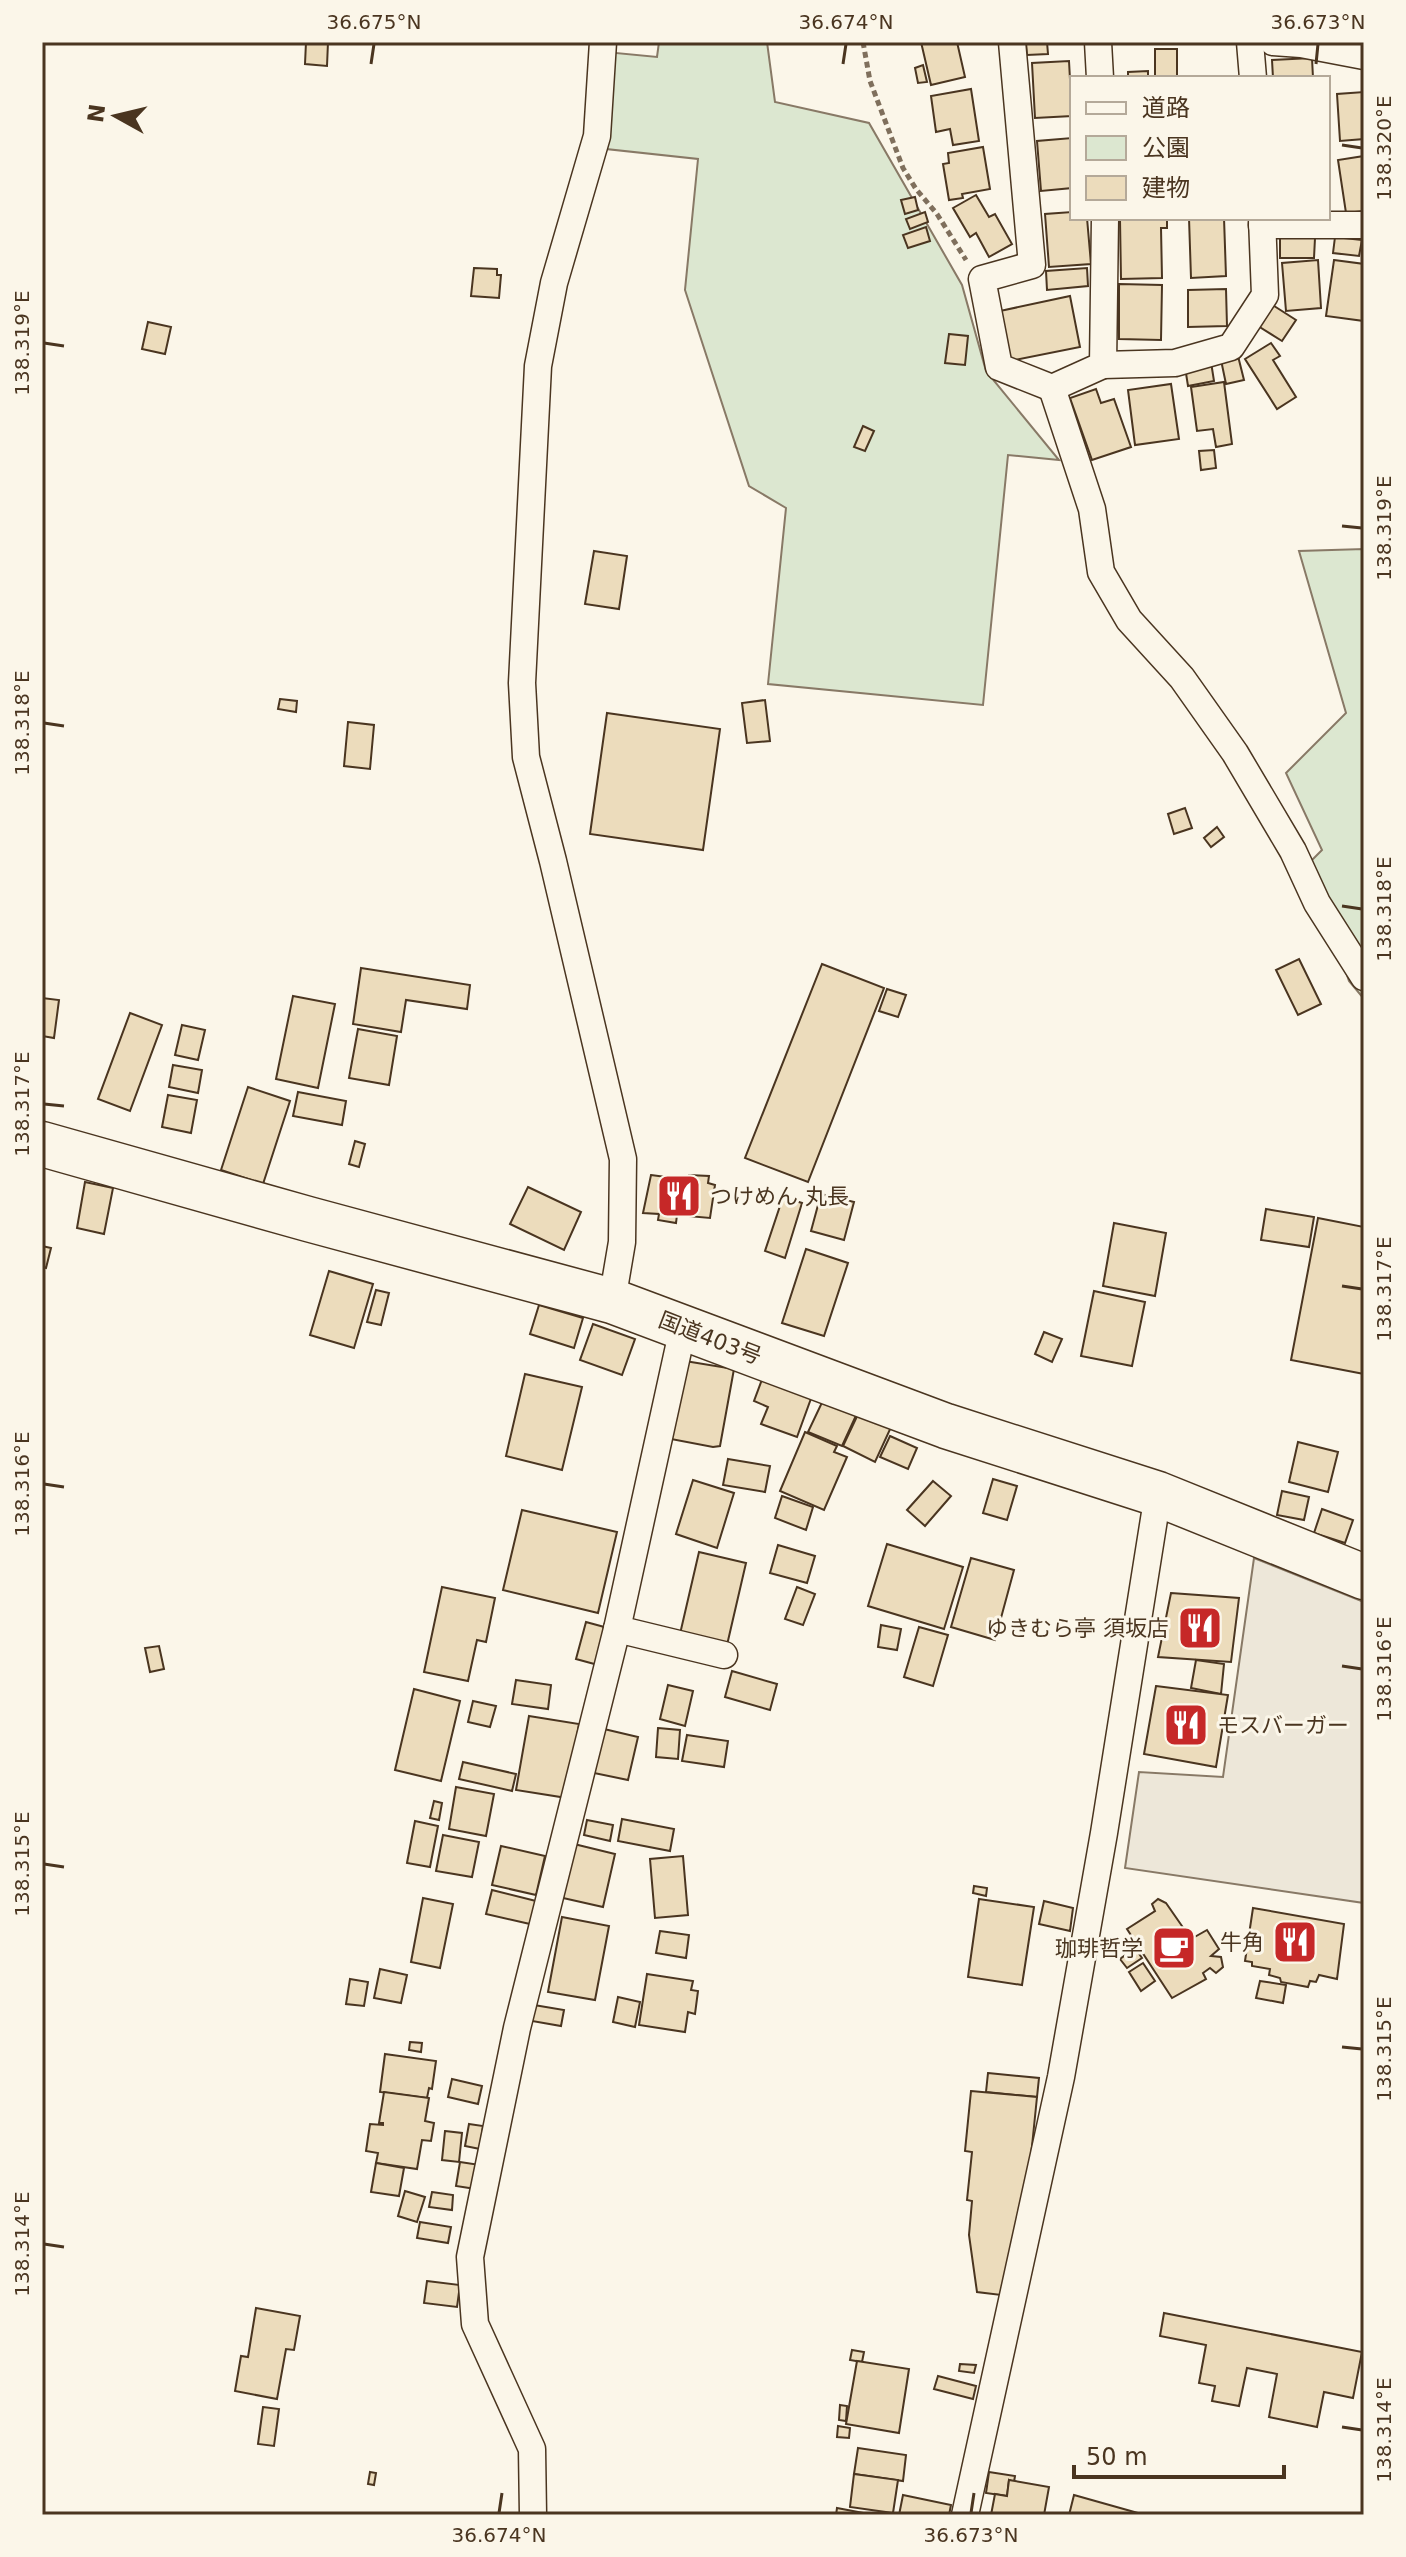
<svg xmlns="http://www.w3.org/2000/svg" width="1406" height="2557" font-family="'DejaVu Sans','Noto Sans JP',sans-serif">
	<rect width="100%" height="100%" fill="#fbf6e9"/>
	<!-- green -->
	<g fill="#dce7d0" stroke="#887966" stroke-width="2">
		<path d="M659 42H767L775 102 869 123 962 285 986 371 1059 460 1008 455 983 705 768 684 786 508 749 486 685 290 698 159 597 148 606 52 657 57Z"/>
		<path d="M1364 549V999L1349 981 1309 863 1322 850 1286 773 1346 713 1299 551Z"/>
	</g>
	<!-- parking -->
	<path fill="#ede7d9" stroke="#887966" stroke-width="2" d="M1254 1558 1364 1602V1903L1125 1868 1139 1772 1223 1777Z"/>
	<!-- building -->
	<g fill="#ecdcbc" stroke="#4a3520" stroke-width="2">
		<path d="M306 42H328L327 66 305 64Z"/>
		<path d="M921 42H957L965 77 931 85Z"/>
		<path d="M1026 42H1047L1048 54 1027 55Z"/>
		<rect x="1155" y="49" width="22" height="27"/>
		<path d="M1312 58 1313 78H1273L1272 60Z"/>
		<path d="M1069 61 1072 116 1035 118 1032 63Z"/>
		<path d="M923 65 927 82 918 83 915 68Z"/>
		<path d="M1148 71V78H1128V72Z"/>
		<path d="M971 89 979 141 953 145 950 129 936 132 931 96Z"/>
		<path d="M1364 92V139L1340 141 1337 94Z"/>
		<path d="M1072 138V188L1041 191 1037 141Z"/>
		<path d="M983 147 990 189 962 194 963 198 949 200 943 164 949 163 948 153Z"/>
		<path d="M1364 156V211L1346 213 1338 160Z"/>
		<path d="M976 195 989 217 995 214 1012 244 989 257 976 233 970 237 953 208Z"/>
		<path d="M915 197 918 210 905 214 901 200Z"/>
		<path d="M925 212 928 222 910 229 906 219Z"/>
		<path d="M1072 212V218H1087L1091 264 1049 267 1045 214Z"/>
		<path d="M1141 218H1167V228H1161L1162 278 1121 279 1120 220Z"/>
		<path d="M1189 218H1224L1226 276 1191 278Z"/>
		<path d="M926 227 930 241 908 248 903 235Z"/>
		<path d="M1335 237 1362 240 1359 256 1333 253Z"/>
		<path d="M1280 238H1315L1314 258H1280Z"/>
		<path d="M1318 260 1321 308 1286 311 1282 263Z"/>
		<path d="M1334 260 1364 264V321L1326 316Z"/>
		<path d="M474 268 497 269V275H501L499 298 471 296Z"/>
		<path d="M1087 268 1088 286 1047 290 1046 271Z"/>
		<path d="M1119 284 1162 285 1161 340 1119 339Z"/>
		<path d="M1226 289 1227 326 1188 327V290Z"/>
		<path d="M1070 296 1080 347 1010 361 1000 311Z"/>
		<path d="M1271 304 1296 320 1282 341 1258 326Z"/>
		<path d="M148 322 171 327 165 354 142 349Z"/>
		<path d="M949 334 968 336 965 365 945 363Z"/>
		<path d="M1271 343 1280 356 1273 360 1296 397 1277 409 1245 359Z"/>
		<path d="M1238 356 1244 380 1226 384 1221 360Z"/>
		<path d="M1211 362 1214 381 1188 386 1185 367Z"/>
		<path d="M1224 382 1232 444 1216 447 1213 429 1197 431 1191 387Z"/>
		<path d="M1171 384 1179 439 1135 445 1128 390Z"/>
		<path d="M1096 389 1101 403 1114 399 1131 447 1092 460 1070 398Z"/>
		<path d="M863 426 874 431 865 451 854 447Z"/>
		<path d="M1214 450 1216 468 1201 470 1199 451Z"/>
		<path d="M594 551 627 556 619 609 585 604Z"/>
		<path d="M280 699 297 701 296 712 278 709Z"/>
		<path d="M765 700 770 741 747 743 742 703Z"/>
		<path d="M607 713 720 729 703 850 590 834Z"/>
		<path d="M348 722 374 725 370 769 344 766Z"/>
		<path d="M1185 808 1192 828 1174 834 1168 814Z"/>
		<path d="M1217 827 1224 837 1211 847 1204 838Z"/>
		<path d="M1299 959 1321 1004 1298 1015 1276 970Z"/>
		<path d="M822 964 884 988 808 1182 745 1158Z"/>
		<path d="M361 968 470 985 467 1009 406 1000 401 1032 353 1024Z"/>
		<path d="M887 989 906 995 898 1017 879 1011Z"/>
		<path d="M293 996 335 1004 318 1088 276 1079Z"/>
		<path d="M42 998 59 1000 54 1038 42 1036Z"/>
		<path d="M130 1013 162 1025 130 1111 98 1099Z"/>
		<path d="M182 1025 205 1030 198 1060 175 1055Z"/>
		<path d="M358 1029 397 1036 389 1085 349 1078Z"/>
		<path d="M173 1065 202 1070 198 1093 169 1087Z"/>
		<path d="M248 1087 290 1101 263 1184 221 1170Z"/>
		<path d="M298 1092 346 1101 342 1125 293 1116Z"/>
		<path d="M168 1095 197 1100 191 1133 162 1127Z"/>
		<path d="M355 1141 365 1144 359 1167 349 1164Z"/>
		<path d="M651 1175 688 1180 689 1175 709 1176 708 1183 715 1185 710 1218 677 1215 676 1223 658 1220 659 1214 643 1213Z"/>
		<path d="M85 1182 113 1188 104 1234 77 1228Z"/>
		<path d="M528 1187 581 1212 564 1250 510 1224Z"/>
		<path d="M821 1194 854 1202 844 1240 811 1231Z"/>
		<path d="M783 1197 802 1203 785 1258 765 1251Z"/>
		<path d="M1266 1209 1314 1217 1309 1247 1261 1240Z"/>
		<path d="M1318 1218 1364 1227V1374L1291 1360Z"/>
		<path d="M1114 1223 1166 1233 1155 1296 1103 1286Z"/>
		<path d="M42 1246 51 1248 46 1268 42 1267Z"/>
		<path d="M806 1249 848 1263 824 1336 782 1323Z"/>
		<path d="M329 1271 373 1284 354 1348 310 1335Z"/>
		<path d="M376 1290 389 1293 381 1325 367 1322Z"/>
		<path d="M1094 1291 1145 1302 1132 1366 1081 1356Z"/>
		<path d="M539 1305 583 1318 574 1348 530 1334Z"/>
		<path d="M593 1324 635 1339 622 1375 580 1360Z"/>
		<path d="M1044 1332 1062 1339 1052 1362 1035 1354Z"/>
		<path d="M685 1361 734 1369 720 1446 713 1447 671 1439Z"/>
		<path d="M525 1374 582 1387 562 1470 506 1456Z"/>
		<path d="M764 1374 813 1393 797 1437 761 1424 768 1407 754 1401Z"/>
		<path d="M826 1394 859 1409 842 1446 808 1432Z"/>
		<path d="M860 1410 892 1425 875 1462 843 1446Z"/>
		<path d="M805 1432 837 1446 834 1452 847 1457 824 1510 780 1491Z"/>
		<path d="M890 1436 917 1448 908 1469 880 1457Z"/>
		<path d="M1298 1442 1338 1452 1328 1492 1289 1482Z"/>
		<path d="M728 1459 770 1466 765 1492 723 1485Z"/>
		<path d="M993 1479 1017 1486 1007 1520 983 1513Z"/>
		<path d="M693 1480 734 1493 717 1548 676 1534Z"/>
		<path d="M933 1481 951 1496 925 1526 907 1510Z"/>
		<path d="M1282 1491 1309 1497 1304 1520 1277 1515Z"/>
		<path d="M782 1496 813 1507 806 1530 775 1518Z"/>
		<path d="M1322 1509 1353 1520 1345 1543 1314 1533Z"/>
		<path d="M522 1510 617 1532 598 1613 503 1590Z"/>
		<path d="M887 1544 963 1567 944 1629 868 1606Z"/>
		<path d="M778 1545 815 1556 807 1583 770 1573Z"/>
		<path d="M699 1552 746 1563 727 1645 680 1634Z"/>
		<path d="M971 1558 1014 1570 995 1640 951 1627Z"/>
		<path d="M442 1587 495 1598 486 1642 477 1640 468 1681 424 1672Z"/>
		<path d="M797 1587 815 1594 803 1625 785 1619Z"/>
		<path d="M1171 1593 1239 1598 1231 1662 1158 1657Z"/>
		<path d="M586 1622 608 1628 598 1665 576 1659Z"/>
		<path d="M881 1625 901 1629 897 1650 878 1647Z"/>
		<path d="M919 1627 948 1635 933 1686 904 1677Z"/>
		<path d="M159 1646 164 1669 150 1672 145 1648Z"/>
		<path d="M1196 1660 1224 1664 1221 1694 1191 1688Z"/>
		<path d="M732 1671 777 1684 770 1710 725 1697Z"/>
		<path d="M516 1680 551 1685 548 1709 512 1704Z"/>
		<path d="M668 1685 693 1691 685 1726 660 1719Z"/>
		<path d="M1156 1686 1228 1695 1216 1767 1144 1754Z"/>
		<path d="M414 1689 460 1701 441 1781 395 1770Z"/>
		<path d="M473 1701 496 1706 490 1727 468 1722Z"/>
		<path d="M529 1716 579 1724 567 1798 516 1790Z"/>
		<path d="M658 1728 680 1730 678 1759 656 1757Z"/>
		<path d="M604 1729 638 1737 628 1780 594 1773Z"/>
		<path d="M687 1735 728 1741 724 1767 682 1761Z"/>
		<path d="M463 1762 516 1774 512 1791 459 1779Z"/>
		<path d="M456 1787 494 1794 486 1836 449 1829Z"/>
		<path d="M434 1801 442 1803 439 1820 430 1818Z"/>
		<path d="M622 1819 674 1829 670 1851 618 1841Z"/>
		<path d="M587 1820 613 1825 610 1841 584 1835Z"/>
		<path d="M415 1821 438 1826 430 1867 407 1863Z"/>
		<path d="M443 1835 479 1842 472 1877 436 1871Z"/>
		<path d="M574 1844 615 1854 603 1907 563 1898Z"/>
		<path d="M501 1846 545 1856 536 1895 492 1885Z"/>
		<path d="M683 1856 688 1915 655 1918 650 1859Z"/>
		<path d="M974 1886 987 1888 986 1896 973 1893Z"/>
		<path d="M492 1890 536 1901 530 1924 486 1914Z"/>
		<path d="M423 1898 453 1904 440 1968 411 1962Z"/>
		<path d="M979 1899 1034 1907 1022 1985 968 1977Z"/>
		<path d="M1158 1899 1166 1903 1191 1939 1207 1930 1219 1949 1211 1956 1221 1957 1223 1967 1216 1973 1210 1968 1203 1973 1206 1979 1172 1998 1127 1929 1155 1911 1152 1904Z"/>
		<path d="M1044 1901 1073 1908 1070 1931 1039 1924Z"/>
		<path d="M1253 1908 1344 1924 1337 1979 1319 1975 1316 1982 1310 1981 1308 1987 1281 1982 1280 1978 1269 1975 1270 1969 1252 1966V1962L1245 1961Z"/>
		<path d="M562 1917 609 1926 595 2000 548 1992Z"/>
		<path d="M660 1931 689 1935 686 1958 656 1953Z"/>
		<path d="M1135 1948 1142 1958 1127 1968 1120 1959Z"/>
		<path d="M1143 1963 1155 1981 1141 1991 1129 1972Z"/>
		<path d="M380 1969 407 1975 401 2003 374 1998Z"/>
		<path d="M647 1974 693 1981 691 1990 698 1991 695 2014 688 2012 685 2032 639 2025Z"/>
		<path d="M350 1979 368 1982 364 2006 346 2004Z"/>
		<path d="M1260 1981 1286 1985 1283 2003 1256 1998Z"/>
		<path d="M618 1997 640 2002 635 2027 613 2022Z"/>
		<path d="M534 2005 564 2010 561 2026 532 2021Z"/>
		<path d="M410 2042 422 2043 421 2052 409 2050Z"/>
		<path d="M385 2054 436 2061 432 2089 429 2088 427 2098 380 2092Z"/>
		<path d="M988 2073 1039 2078 1037 2097 986 2092Z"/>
		<path d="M452 2079 482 2086 478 2104 448 2097Z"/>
		<path d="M971 2091 1037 2097 1026 2205 1001 2295 977 2292 969 2235 972 2201 967 2200 972 2152 965 2151Z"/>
		<path d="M384 2092 429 2098 425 2121 434 2123 431 2141 422 2140 417 2169 376 2163 378 2153 366 2151 370 2124 383 2125V2123H379Z"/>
		<path d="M469 2124 483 2126 480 2149 465 2146Z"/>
		<path d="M445 2131 462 2133 459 2162 442 2160Z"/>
		<path d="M460 2162 480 2165 476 2189 456 2186Z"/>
		<path d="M376 2163 404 2168 399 2196 371 2192Z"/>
		<path d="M405 2191 425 2197 417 2222 398 2216Z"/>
		<path d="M432 2192 453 2195 452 2210 429 2207Z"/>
		<path d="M420 2222 451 2227 448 2243 417 2238Z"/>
		<path d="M427 2281 460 2285 457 2307 424 2303Z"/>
		<path d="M256 2308 300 2316 294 2350 286 2349 277 2399 235 2391 241 2356 248 2357Z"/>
		<path d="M1164 2313 1362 2352 1353 2398 1324 2392 1317 2427 1269 2417 1277 2374 1247 2368 1239 2406 1212 2401 1215 2386 1199 2383 1206 2345 1160 2336Z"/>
		<path d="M852 2350 864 2352 862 2362 850 2360Z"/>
		<path d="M857 2361 909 2369 899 2433 846 2424Z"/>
		<path d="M960 2364 976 2365 974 2373 959 2371Z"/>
		<path d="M938 2376 976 2386 973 2399 934 2389Z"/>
		<path d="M840 2405 847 2406 846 2421 839 2420Z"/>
		<path d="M263 2407 279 2409 274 2446 258 2444Z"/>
		<path d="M838 2426 850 2428 849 2438 837 2437Z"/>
		<path d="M858 2448 906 2455 903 2481 854 2474Z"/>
		<path d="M370 2472 376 2473 374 2485 368 2484Z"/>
		<path d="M989 2472 1015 2476 1014 2482 1009 2480 1007 2496 986 2493Z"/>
		<path d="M854 2474 898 2480 893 2513 850 2507Z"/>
		<path d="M1009 2480 1049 2487 1044 2515H991L995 2494 1007 2496Z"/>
		<path d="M903 2495 951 2505 949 2515H899Z"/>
		<path d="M1074 2495 1145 2515H1069Z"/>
		<path d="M837 2508 874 2515H836Z"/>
	</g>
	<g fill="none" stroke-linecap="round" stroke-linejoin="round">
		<!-- street casing -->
		<g stroke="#4a3520" stroke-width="29">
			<g id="street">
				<path d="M603 42 597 136 554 283 538 366 522 683 526 757 553 861 623 1159 622 1242 612 1301"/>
				<path d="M1012 42 1032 265 982 279 999 367 1052 388 1103 365 1105 218"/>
				<path d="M1098 42 1100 78"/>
				<path d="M1250 42 1253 78"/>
				<path d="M1273 42 1301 44 1364 56"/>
				<path d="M1262 225H1364"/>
				<path d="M1103 365 1175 363 1231 347 1265 295 1262 218"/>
				<path d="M1052 388 1092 509 1101 572 1129 620 1182 678 1235 753 1293 851 1317 903 1364 977"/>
				<path d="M617 1629 724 1655"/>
				<path d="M533 2515 532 2449 475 2324 470 2257 517 2028 617 1629 683 1328"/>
				<path d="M965 2515 1061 2077 1104 1833 1158 1494"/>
			</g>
		</g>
		<!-- highway casing -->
		<g stroke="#4a3520" stroke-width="47">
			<path id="highway" d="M42 1144 308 1219 612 1301 946 1426 1158 1494 1364 1577"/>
		</g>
		<!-- path -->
		<path stroke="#7f6f5c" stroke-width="5" stroke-dasharray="6 4" stroke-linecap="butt" d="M863 42 870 81 903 168 916 189 937 214 966 260"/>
		<!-- street -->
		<use href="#street" stroke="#fbf6e9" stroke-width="26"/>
		<!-- highway -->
		<use href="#highway" stroke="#fbf6e9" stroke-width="44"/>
	</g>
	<!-- ticks -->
	<path fill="none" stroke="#4a3520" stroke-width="3" d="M371 64 374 44M843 64 846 44M1316 64 1318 44M1342 145 1362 148M44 343 64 346M1342 526 1362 528M44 723 64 726M1342 906 1362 909M44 1104 64 1106M1342 1286 1362 1289M44 1484 64 1487M1342 1666 1362 1669M44 1864 64 1867M1342 2047 1362 2049M44 2244 64 2247M1342 2427 1362 2430M499 2513 502 2493M971 2513 974 2493"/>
	<!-- icons -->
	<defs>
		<g id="restaurant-square" transform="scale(2.3)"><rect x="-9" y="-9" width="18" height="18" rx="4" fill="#c62828" stroke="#fbf6e9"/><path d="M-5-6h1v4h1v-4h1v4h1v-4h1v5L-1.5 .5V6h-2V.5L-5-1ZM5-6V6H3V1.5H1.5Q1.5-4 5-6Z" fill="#fff"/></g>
		<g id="cafe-square" transform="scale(2.3)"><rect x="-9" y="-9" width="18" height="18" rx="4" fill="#c62828" stroke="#fbf6e9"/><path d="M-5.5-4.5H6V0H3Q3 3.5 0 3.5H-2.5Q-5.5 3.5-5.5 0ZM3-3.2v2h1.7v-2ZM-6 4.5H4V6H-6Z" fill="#fff"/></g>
	</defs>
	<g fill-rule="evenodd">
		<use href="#restaurant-square" x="679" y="1196"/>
		<use href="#restaurant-square" x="1200" y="1628"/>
		<use href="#restaurant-square" x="1186" y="1725"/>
		<use href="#restaurant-square" x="1295" y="1942"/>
		<use href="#cafe-square" x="1174" y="1948"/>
	</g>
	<g text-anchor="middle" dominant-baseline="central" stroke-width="6" stroke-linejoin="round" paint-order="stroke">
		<!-- poi labels -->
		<g font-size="22" fill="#4a3520" stroke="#fbf6e9" text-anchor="end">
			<text x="710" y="1196" text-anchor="start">つけめん 丸長</text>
			<text x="1169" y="1628">ゆきむら亭 須坂店</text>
			<text x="1217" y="1725" text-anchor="start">モスバーガー</text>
			<text x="1264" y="1942">牛角</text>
			<text x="1143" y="1948">珈琲哲学</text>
		</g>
		<!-- street labels -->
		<g font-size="22" fill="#4a3520" stroke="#fbf6e9">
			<text transform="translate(710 1338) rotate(21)">国道403号</text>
		</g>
	</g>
	<!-- border -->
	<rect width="1406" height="2557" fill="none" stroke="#fbf6e9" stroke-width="88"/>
	<!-- legend -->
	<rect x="1070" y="76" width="260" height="144" fill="#fbf6e9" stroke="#b4a999" stroke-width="2"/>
	<rect x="1086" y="102" width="40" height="12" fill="#fbf6e9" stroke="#b4a999" stroke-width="2"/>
	<text x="1142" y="116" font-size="24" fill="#4a3520">道路</text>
	<rect x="1086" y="136" width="40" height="24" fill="#dce7d0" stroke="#b4a999" stroke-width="2"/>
	<text x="1142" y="156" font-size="24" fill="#4a3520">公園</text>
	<rect x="1086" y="176" width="40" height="24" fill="#ecdcbc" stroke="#b4a999" stroke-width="2"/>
	<text x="1142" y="196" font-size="24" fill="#4a3520">建物</text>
	<!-- north arrow -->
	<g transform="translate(116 116) rotate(278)" stroke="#fbf6e9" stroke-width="6" paint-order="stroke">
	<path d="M0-6L14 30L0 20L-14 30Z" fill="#4a3520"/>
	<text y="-12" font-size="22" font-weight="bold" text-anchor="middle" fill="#4a3520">N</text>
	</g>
	<!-- scale -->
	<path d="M1074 2465v12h210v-12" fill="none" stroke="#4a3520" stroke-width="4"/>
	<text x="1086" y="2465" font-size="24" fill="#4a3520" stroke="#fbf6e9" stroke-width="6" paint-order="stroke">50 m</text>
	<rect x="44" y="44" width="1318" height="2469" fill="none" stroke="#4a3520" stroke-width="3"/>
	<g font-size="20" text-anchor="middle" fill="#4a3520">
		<text x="374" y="29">36.675°N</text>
		<text x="846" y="29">36.674°N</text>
		<text x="1318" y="29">36.673°N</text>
		<text transform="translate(1384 148) rotate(-90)" y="7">138.320°E</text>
		<text transform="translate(22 343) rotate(-90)" y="7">138.319°E</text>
		<text transform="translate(1384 528) rotate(-90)" y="7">138.319°E</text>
		<text transform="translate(22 723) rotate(-90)" y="7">138.318°E</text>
		<text transform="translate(1384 909) rotate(-90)" y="7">138.318°E</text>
		<text transform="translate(22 1104) rotate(-90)" y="7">138.317°E</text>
		<text transform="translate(1384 1289) rotate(-90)" y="7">138.317°E</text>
		<text transform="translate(22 1484) rotate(-90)" y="7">138.316°E</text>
		<text transform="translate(1384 1669) rotate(-90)" y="7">138.316°E</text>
		<text transform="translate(22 1864) rotate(-90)" y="7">138.315°E</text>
		<text transform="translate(1384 2049) rotate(-90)" y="7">138.315°E</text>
		<text transform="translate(22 2244) rotate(-90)" y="7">138.314°E</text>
		<text transform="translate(1384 2430) rotate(-90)" y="7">138.314°E</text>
		<text x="499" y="2542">36.674°N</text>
		<text x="971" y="2542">36.673°N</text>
	</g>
</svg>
